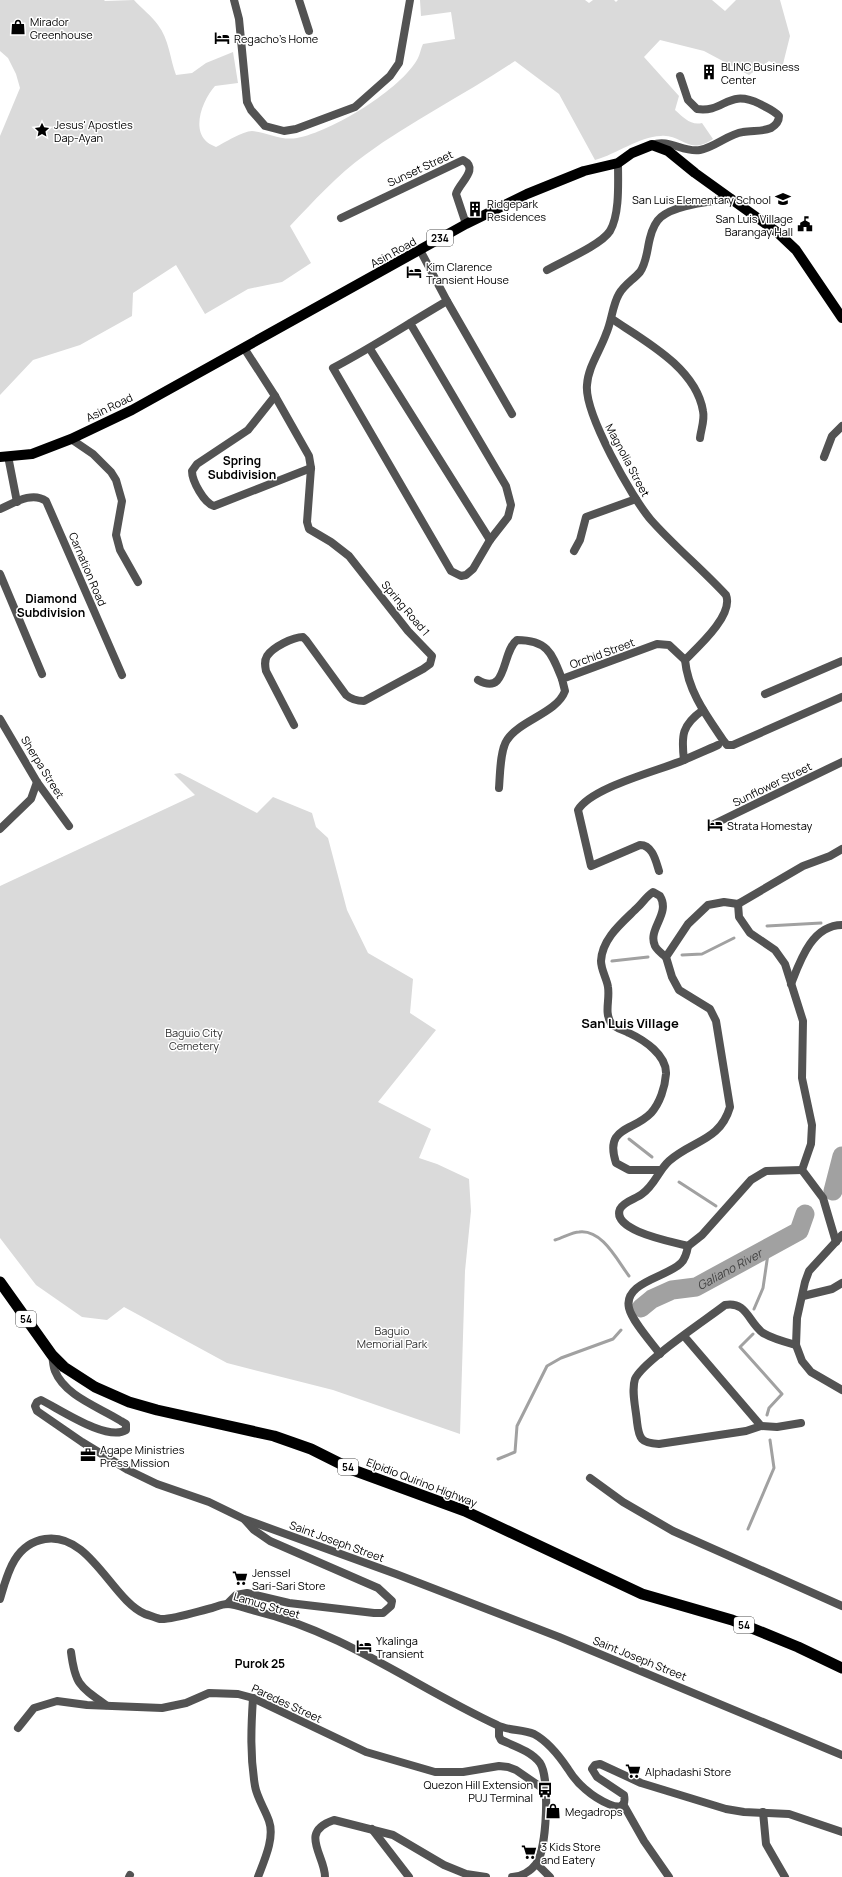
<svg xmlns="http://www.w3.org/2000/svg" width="842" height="1877" font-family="Manrope,sans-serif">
	<rect width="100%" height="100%" fill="#fff"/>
	<!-- green -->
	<g fill="#dadada">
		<path d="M0 0H104L105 1 134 0C141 8 152 16 158 25 169 39 170 59 176 75L192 73 206 63 233 52 238 83 215 86C204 98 192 126 205 140 207 143 212 145 216 147 224 143 243 131 252 131 267 132 281 141 297 138 331 132 402 89 418 58 420 54 421 48 423 44L455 39 451 12 421 16 420 0H585L589 3 593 0H614L616 2 618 0H712L725 11 736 0H780L790 36 782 68 769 61 749 75 704 51 660 40 644 57 679 96 675 110C683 117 691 126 702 123L713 139C688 156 682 134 661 136 638 137 617 154 595 160L559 94 515 61C466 94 413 120 365 155 337 175 314 201 290 226L311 263 282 282 248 289 205 314 176 265 133 293 132 316 80 345 33 360 0 395V136L20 88 16 74 8 58 0 51Z"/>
		<path d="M180 773 257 813 273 797 312 813 316 827 328 838 347 910 368 953 413 979 410 1013 436 1030 378 1102 431 1129 419 1158 437 1164 469 1179 471 1211 465 1271 460 1434 333 1390 227 1363 124 1307 107 1320 82 1317 36 1285 0 1238V886L195 795 174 774Z"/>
	</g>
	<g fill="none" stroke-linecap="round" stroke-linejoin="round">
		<!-- stream -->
		<g stroke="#a1a1a1" stroke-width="3">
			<path d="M767 926 821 923"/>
			<path d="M682 955 702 954 734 938"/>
			<path d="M612 961 648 957"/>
			<path d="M629 1139 652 1157"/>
			<path d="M841 1161 842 1162"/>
			<path d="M679 1182 716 1206"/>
			<path d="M555 1240C563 1238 572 1232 579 1232 602 1229 617 1260 629 1276"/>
			<path d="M754 1309 763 1288 769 1247"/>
			<path d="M753 1334 740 1347 782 1394 769 1408 767 1415"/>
			<path d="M498 1459 515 1452 517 1426 547 1366 561 1358 613 1339 621 1330"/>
			<path d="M748 1529 774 1468 770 1440"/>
		</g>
		<!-- river -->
		<g stroke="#a1a1a1" stroke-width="19">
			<path d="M833 1191 842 1156"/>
			<path id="s1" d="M641 1308 652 1299 672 1290 696 1287 799 1231 805 1214"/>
		</g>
		<!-- minor -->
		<g stroke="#535353" stroke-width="8">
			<path d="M234 0 239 19 247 102 251 110 265 126 284 131 296 129 355 107 390 76 399 63 410 0"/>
			<path d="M299 0 309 31"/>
			<path d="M652 145C669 138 683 153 700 150 716 147 728 134 743 132 752 130 762 132 771 128 776 125 779 122 779 116 773 110 767 108 760 104 727 88 725 113 697 109L688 100 680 76"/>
			<path d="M731 198C712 202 676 204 661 217 655 222 652 230 650 238 647 249 647 262 640 272 633 280 624 285 619 294 612 306 612 321 606 334 600 351 588 367 587 385 584 413 632 498 651 520 674 546 702 569 726 595 734 615 698 647 685 660 688 691 706 715 723 740L727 745H733L842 697"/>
			<path d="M341 218 463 160C480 169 459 183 456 194L466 224"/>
			<path d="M547 270C563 261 601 245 610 231 620 214 618 182 618 163"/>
			<path d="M447 301 512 414"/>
			<path d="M612 319C645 341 696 368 703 411 705 420 701 429 700 438"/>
			<path d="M410 323 506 486 511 505 508 517 490 540 473 569 466 575 461 576 451 571 333 368C373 347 409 323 447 301L420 250"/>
			<path d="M244 348 275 396 309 456 311 468 307 522 309 529 331 542 349 556 408 631 432 656 430 664 423 669 364 701C357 701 352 700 346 695L306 640 303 637C293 637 273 647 267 656 264 661 265 666 266 671L294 725"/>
			<path d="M370 349 490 540"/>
			<path d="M275 396 248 430 197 464 192 471C192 481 204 503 214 506L311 468"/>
			<path d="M71 439 93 454 111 472 116 480 122 501 116 535 120 550 138 582"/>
			<path d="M8 456 17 502"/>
			<path d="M824 457 832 436 842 426"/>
			<path d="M0 509C14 503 32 491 46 501L122 675"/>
			<path d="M574 551 580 540 586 517 636 499"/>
			<path d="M0 574 42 674"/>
			<path d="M478 680C508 697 501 652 517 640 548 640 552 654 562 679"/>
			<path d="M765 694 842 661"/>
			<path d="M0 719 37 782 69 826"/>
			<path d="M684 760C681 735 682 725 703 710"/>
			<path d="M499 788C500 776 500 750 507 740 520 720 557 713 565 691L562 679 657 644 669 645 685 660"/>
			<path d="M712 825 842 762"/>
			<path d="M0 829 31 799 37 782"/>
			<path d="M659 871C656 862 653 845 640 845L591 866 578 810C592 787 658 771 684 760 695 755 707 750 718 745"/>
			<path d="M738 904 739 917 750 933 775 950 785 964 803 1021 802 1078 812 1125 811 1144 802 1170 823 1198 836 1242"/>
			<path d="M791 984C800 961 812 925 842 925"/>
			<path d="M660 1170H629L616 1163C604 1126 633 1132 651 1113 660 1103 665 1087 666 1074 667 1055 644 1040 629 1033 624 1030 614 1028 611 1023 604 1012 610 1000 608 987 607 979 601 970 601 961 602 938 623 922 638 907 643 902 647 896 653 892L660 896C671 914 647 929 655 946 657 950 662 954 666 957"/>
			<path d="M802 1170 766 1171 751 1180 702 1235 688 1246C674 1242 611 1231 620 1209 624 1201 636 1199 642 1194 655 1185 658 1171 669 1161 693 1140 720 1141 730 1107L716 1021 710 1009 679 990 672 977 666 957 688 924 708 905 724 902 738 904 803 866 830 856 842 849"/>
			<path d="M842 1235 809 1271 805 1282 797 1318 796 1345 802 1361 811 1372 842 1390"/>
			<path d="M803 1296 832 1289 842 1283"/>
			<path d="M684 1336 761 1426 746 1431 659 1444C641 1443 639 1439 637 1422 636 1409 631 1391 635 1379 642 1362 707 1319 725 1305 747 1301 748 1322 763 1333 773 1339 785 1342 796 1345"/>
			<path d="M660 1354C651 1342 632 1321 629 1308 623 1282 668 1277 681 1263 685 1259 687 1252 688 1246"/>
			<path d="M52 1355C53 1360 53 1366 55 1371 65 1396 99 1407 121 1421L126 1424V1430C107 1442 58 1408 41 1400L37 1402 35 1406 37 1411 82 1442 128 1470 157 1484 209 1502 244 1519 396 1574 559 1637 842 1755"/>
			<path d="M761 1426 777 1427 801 1423"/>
			<path d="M590 1478 623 1502 673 1531 842 1606"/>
			<path d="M227 1604 236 1595 247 1593 289 1603 374 1613H383L391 1606 392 1601 378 1588 270 1541 254 1530 245 1520"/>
			<path d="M71 1652C75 1684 79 1686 106 1705"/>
			<path d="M253 1698C251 1728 250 1756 255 1786 257 1798 265 1809 269 1821 275 1838 264 1861 258 1877"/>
			<path d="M499 1727V1736L501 1740C514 1746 531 1751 540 1763 550 1778 547 1850 536 1864 531 1871 521 1877 512 1877"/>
			<path d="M18 1728 34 1708 57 1701 87 1705 162 1708 186 1703 209 1693 238 1694 253 1698 366 1752 435 1772H463L499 1766 508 1767 516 1770 545 1790"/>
			<path d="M623 1804 644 1841 669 1877"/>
			<path d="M763 1812 766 1844 785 1877"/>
			<path d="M372 1829 409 1877"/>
			<path d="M537 1864 550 1877"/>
			<path d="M129 1877 130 1875"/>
			<path d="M325 1877C325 1855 298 1832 334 1820L393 1835 444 1865 466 1874 486 1877"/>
		</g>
		<!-- tertiary -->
		<path stroke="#535353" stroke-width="8" d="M0 1599C7 1575 14 1544 45 1539 90 1532 112 1600 145 1614 149 1615 155 1618 160 1619 172 1620 199 1611 212 1608 216 1607 222 1604 227 1604 236 1604 247 1609 256 1611 343 1632 417 1688 497 1725 508 1731 522 1729 534 1734 547 1741 560 1757 568 1769 573 1777 579 1784 585 1789 593 1796 629 1821 624 1795L597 1777 592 1769 595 1765 600 1764 641 1783 726 1809 744 1812 789 1814 842 1832"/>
		<!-- primary -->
		<path stroke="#000" stroke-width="10" d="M0 457 32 454 71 439 132 410 466 224 527 194 584 171 618 163 632 153 652 145 668 151 695 173 777 232 796 250 842 318"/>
		<!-- trunk -->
		<path stroke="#000" stroke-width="11" d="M0 1282 52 1355 64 1367 95 1387 129 1402 157 1410 274 1436 311 1449 353 1470 465 1511 642 1594 732 1620 798 1647 842 1668"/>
	</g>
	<!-- icons -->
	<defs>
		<g id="shop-bare" transform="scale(1.2)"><path d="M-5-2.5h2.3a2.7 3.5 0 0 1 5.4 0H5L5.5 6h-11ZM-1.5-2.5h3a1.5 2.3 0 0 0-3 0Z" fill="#000" stroke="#fff" stroke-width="2.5" paint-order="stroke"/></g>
		<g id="hotel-bare" transform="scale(1.2)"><path d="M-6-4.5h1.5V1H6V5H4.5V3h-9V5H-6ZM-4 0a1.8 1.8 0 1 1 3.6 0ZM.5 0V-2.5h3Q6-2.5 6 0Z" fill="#000" stroke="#fff" stroke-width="2.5" paint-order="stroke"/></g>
		<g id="building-bare" transform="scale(1.2)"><path d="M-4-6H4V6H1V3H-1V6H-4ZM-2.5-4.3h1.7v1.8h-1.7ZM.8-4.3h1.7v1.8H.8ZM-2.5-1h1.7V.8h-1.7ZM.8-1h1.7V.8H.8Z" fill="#000" stroke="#fff" stroke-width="2.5" paint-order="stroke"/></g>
		<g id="sight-bare" transform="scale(1.2)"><path d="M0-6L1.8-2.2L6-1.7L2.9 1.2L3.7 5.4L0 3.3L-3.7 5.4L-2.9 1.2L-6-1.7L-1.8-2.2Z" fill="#000" stroke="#fff" stroke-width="2.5" paint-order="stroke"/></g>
		<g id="school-bare" transform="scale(1.2)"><path d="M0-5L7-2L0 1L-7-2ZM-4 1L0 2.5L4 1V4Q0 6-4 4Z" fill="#000" stroke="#fff" stroke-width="2.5" paint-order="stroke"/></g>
		<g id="civic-bare" transform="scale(1.2)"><path d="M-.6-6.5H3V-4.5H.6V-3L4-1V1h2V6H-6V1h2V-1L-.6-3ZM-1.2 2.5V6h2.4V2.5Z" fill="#000" stroke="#fff" stroke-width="2.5" paint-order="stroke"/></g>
		<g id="office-bare" transform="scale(1.2)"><path d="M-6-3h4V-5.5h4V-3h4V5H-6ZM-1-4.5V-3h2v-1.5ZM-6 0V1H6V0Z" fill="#000" stroke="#fff" stroke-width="2.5" paint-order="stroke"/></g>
		<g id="supermarket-bare" transform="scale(1.2)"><path d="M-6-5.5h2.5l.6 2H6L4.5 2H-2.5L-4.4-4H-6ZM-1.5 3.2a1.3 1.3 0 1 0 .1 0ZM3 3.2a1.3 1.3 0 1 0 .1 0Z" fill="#000" stroke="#fff" stroke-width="2.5" paint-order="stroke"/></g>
		<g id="bus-bare" transform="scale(1.2)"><path d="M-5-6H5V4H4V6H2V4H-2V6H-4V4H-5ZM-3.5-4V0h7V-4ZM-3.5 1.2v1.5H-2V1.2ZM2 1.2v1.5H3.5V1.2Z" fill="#000" stroke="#fff" stroke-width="2.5" paint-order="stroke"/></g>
	</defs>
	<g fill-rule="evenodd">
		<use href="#shop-bare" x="18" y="27"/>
		<use href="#hotel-bare" x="222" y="38"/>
		<use href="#building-bare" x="709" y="72"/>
		<use href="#sight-bare" x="42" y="130"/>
		<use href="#school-bare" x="783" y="199"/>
		<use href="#building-bare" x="475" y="209"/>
		<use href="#civic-bare" x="805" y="224"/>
		<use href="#hotel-bare" x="414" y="272"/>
		<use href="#hotel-bare" x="715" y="825"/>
		<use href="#office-bare" x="88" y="1455"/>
		<use href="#supermarket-bare" x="240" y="1578"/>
		<use href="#hotel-bare" x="364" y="1646"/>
		<use href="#supermarket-bare" x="633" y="1771"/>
		<use href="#bus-bare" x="545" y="1790"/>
		<use href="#shop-bare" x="553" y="1811"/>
		<use href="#supermarket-bare" x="529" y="1852"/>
	</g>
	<g text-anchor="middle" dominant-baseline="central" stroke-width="3" stroke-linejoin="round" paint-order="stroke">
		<!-- shield labels -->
		<g fill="#fff" stroke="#4c4c4c" stroke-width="1">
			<rect x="427" y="230" width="26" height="16" rx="3"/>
			<rect x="16" y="1311" width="20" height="16" rx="3"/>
			<rect x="338" y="1459" width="20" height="16" rx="3"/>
			<rect x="734" y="1617" width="20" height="16" rx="3"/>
		</g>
		<g font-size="10" font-weight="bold" fill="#000">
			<text x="440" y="238">234</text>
			<text x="26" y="1319">54</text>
			<text x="348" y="1467">54</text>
			<text x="744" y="1625">54</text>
		</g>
		<!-- poi labels -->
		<g font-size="11" fill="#000" stroke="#fff" text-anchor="start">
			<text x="30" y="21">Mirador<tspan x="30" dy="13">Greenhouse</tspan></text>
			<text x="234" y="38">Regacho’s Home</text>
			<text x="721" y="66">BLINC Business<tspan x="721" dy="13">Center</tspan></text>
			<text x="54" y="124">Jesus' Apostles<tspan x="54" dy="13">Dap-Ayan</tspan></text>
			<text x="771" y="199" text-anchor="end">San Luis Elementary School</text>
			<text x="487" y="203">Ridgepark<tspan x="487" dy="13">Residences</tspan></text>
			<text x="793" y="218" text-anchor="end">San Luis Village<tspan x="793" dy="13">Barangay Hall</tspan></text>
			<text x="426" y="266">Kim Clarence<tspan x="426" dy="13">Transient House</tspan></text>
			<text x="727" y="825">Strata Homestay</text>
			<text x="100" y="1449">Agape Ministries<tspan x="100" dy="13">Press Mission</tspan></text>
			<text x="252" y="1572">Jenssel<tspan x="252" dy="13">Sari-Sari Store</tspan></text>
			<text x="376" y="1640">Ykalinga<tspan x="376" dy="13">Transient</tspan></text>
			<text x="645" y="1771">Alphadashi Store</text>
			<text x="533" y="1784" text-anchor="end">Quezon Hill Extension<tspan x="533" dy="13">PUJ Terminal</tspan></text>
			<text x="565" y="1811">Megadrops</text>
			<text x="541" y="1846">3 Kids Store<tspan x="541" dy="13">and Eatery</tspan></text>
		</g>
		<!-- street labels -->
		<g font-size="11" fill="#000" stroke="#fff">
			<text transform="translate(420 168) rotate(-25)">Sunset Street</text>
			<text transform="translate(393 252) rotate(-29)">Asin Road</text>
			<text transform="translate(109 407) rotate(-26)">Asin Road</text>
			<text transform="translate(628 460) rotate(62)">Magnolia Street</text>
			<text transform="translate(88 569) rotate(67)">Carnation Road</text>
			<text transform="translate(406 608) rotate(50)">Spring Road 1</text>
			<text transform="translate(602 653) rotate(-20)">Orchid Street</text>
			<text transform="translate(43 767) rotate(58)">Sherpa Street</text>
			<text transform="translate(772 784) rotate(-26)">Sunflower Street</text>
			<text transform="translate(422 1482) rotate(21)">Elpidio Quirino Highway</text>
			<text transform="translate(337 1541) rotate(20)">Saint Joseph Street</text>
			<text transform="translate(267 1605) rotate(16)">Lamug Street</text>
			<text transform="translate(640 1658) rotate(22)">Saint Joseph Street</text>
			<text transform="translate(287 1703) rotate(25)">Paredes Street</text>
		</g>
		<!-- park labels -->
		<g font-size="11" fill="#313131" stroke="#fff">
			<text x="194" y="1032">Baguio City<tspan x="194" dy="13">Cemetery</tspan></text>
			<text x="392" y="1330">Baguio<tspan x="392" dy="13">Memorial Park</tspan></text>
		</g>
		<!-- neighbourhood labels -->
		<g font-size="12" font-weight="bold" fill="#000" stroke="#fff">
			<text x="242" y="460">Spring<tspan x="242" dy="14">Subdivision</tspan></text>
			<text x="51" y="598">Diamond<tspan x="51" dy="14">Subdivision</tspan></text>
			<text x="260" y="1663">Purok 25</text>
		</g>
		<!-- water labels -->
		<g font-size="12" font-style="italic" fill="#424242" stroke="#fff">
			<text stroke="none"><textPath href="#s1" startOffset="98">Galiano River</textPath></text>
		</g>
		<!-- quarter labels -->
		<g font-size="13" font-weight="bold" fill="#000" stroke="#fff">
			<text x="630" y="1023">San Luis Village</text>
		</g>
	</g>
</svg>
